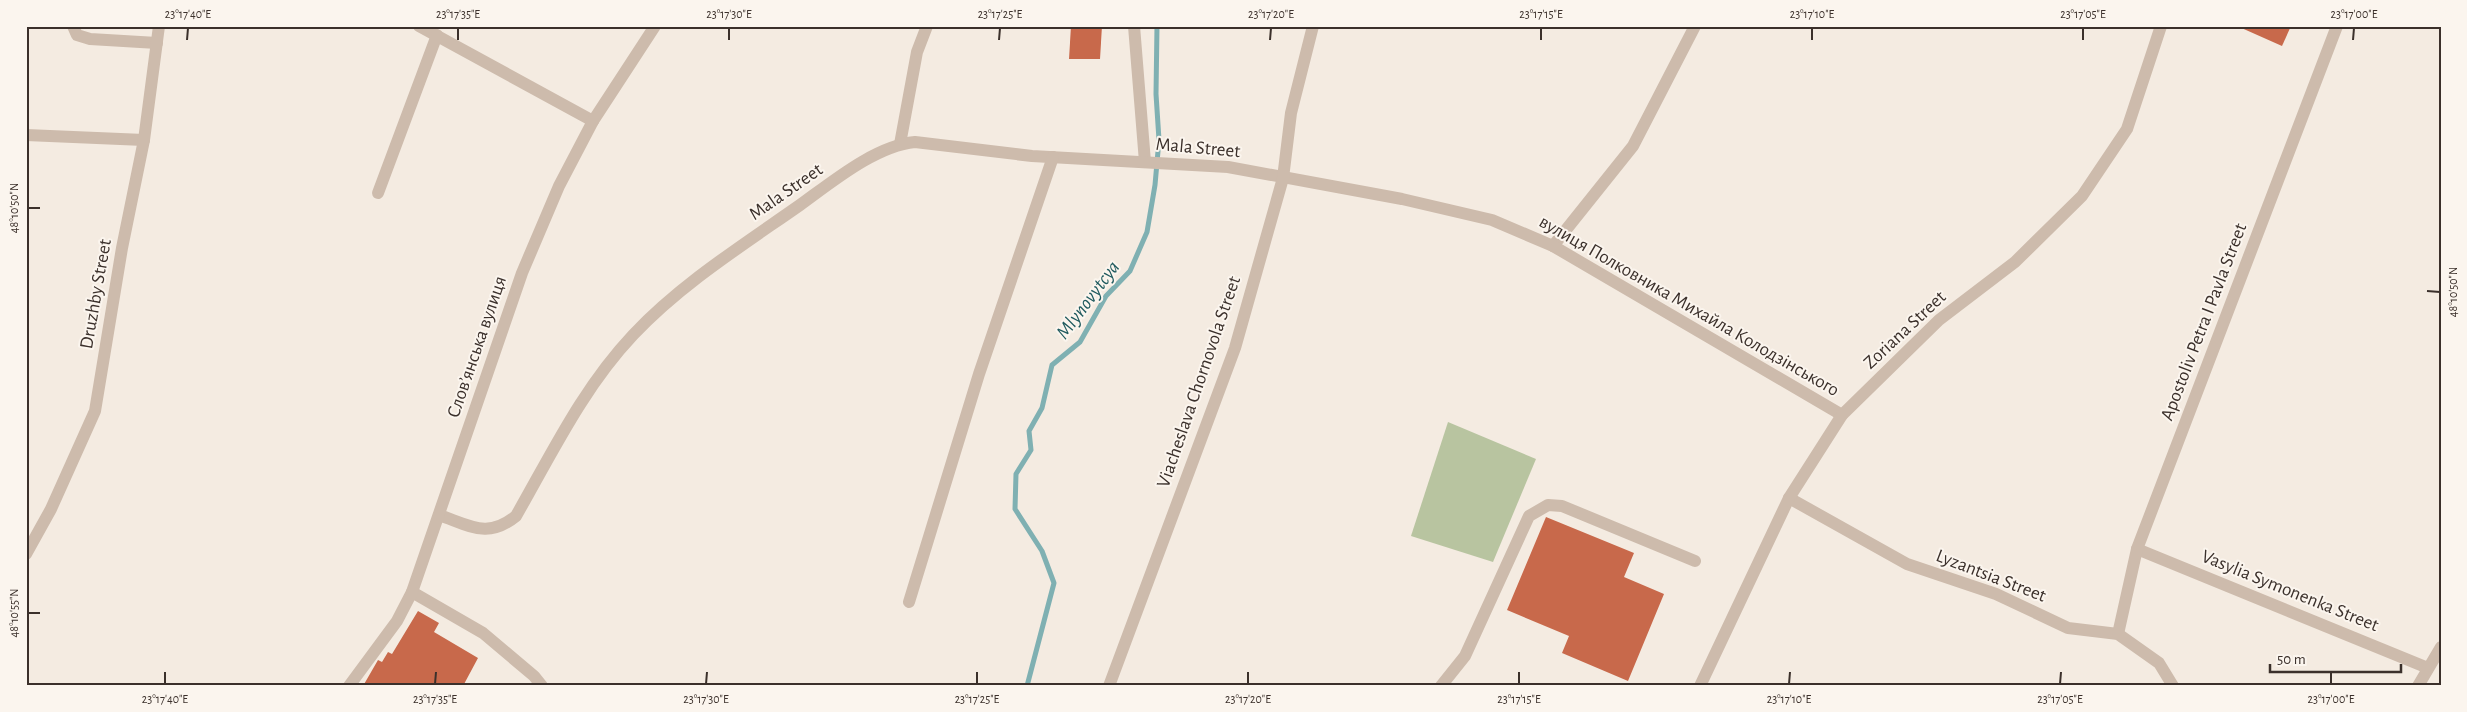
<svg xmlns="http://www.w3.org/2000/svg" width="2467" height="712" font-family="'Alegreya Sans',sans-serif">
	<rect width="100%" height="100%" fill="#f4ebe1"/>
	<!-- green -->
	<path fill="#b8c4a0" d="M1448 422 1536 459 1493 562 1411 536Z"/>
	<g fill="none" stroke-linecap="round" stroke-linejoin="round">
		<!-- stream -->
		<path stroke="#7fb0b2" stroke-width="5" d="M1027 686 1054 583 1042 551 1015 509 1016 474 1031 450 1029 431 1042 408 1052 365 1080 342 1106 296 1130 271 1147 232 1155 185 1159 140 1156 94 1157 26"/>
	</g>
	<!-- building -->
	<g fill="#c8694b">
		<path d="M1071 26H1102L1100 59H1069Z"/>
		<path d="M2237 26H2291L2282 46Z"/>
		<path d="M1546 517 1634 553 1624 577 1664 594 1628 681 1562 653 1569 636 1507 610Z"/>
		<path d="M418 611 439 623 434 632 478 658 463 686H363L378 660 382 662 388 652 392 654Z"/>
	</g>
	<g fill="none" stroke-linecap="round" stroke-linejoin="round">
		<!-- minor -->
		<g stroke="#cdbbac" stroke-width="12">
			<path d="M73 26 77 35 90 39 157 43"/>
			<path d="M419 26 593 121"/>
			<path d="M1134 26 1145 162"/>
			<path d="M26 135 144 140"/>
			<path d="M900 144 917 52 927 26"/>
			<path d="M378 193 437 35"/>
			<path d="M1553 246 1633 146 1695 26"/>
			<path d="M1789 498 1907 564 1996 594 2068 628 2118 634 2159 663 2173 686"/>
			<path d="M439 515C471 526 488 539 516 516 552 453 583 388 633 335 681 284 743 245 800 205 832 182 875 146 915 142L1032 156 1228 167 1402 199 1492 220 1553 246 1842 415"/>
			<path d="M2137 549 2428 668"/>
			<path d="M26 554 51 509 95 411 122 248 144 140 159 26"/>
			<path d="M412 592 483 633 534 676 542 686"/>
			<path d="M909 602 979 374 1053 157"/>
			<path d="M2118 634 2137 549 2337 26"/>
			<path d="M349 686 397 621 412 592 522 273 559 186 593 121 655 26"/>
			<path d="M1109 686 1235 348 1283 178 1291 113 1313 26"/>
			<path d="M1441 686 1465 656 1529 516 1548 505 1562 506 1695 561"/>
			<path d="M1700 686 1789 498 1842 415 1939 320 2015 262 2082 196 2127 129 2161 26"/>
			<path d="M2418 686 2441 647"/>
		</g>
	</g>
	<!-- ticks -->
	<path fill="none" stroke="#3b302b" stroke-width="2" d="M187 40 188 28M458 40V28M729 40V28M999 40 1000 28M1270 40 1271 28M1541 40V28M1812 40V28M2083 40V28M2353 40 2354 28M28 208H40M2427 291 2440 292M28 613H40M165 684V672M435 684 436 672M706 684 707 672M977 684V672M1248 684V672M1519 684V672M1789 684 1790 672M2060 684 2061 672M2331 684V672"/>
	<g text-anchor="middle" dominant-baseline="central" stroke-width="4" stroke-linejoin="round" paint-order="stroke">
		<!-- street labels -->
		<g font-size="19" fill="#3b302b" stroke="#fbf5ee">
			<text transform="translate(1198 148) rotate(5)">Mala Street</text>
			<text transform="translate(786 192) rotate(-35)">Mala Street</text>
			<text transform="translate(96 294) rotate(-80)">Druzhby Street</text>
			<text transform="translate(1689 306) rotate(30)">вулиця Полковника Михайла Колодзінського</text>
			<text transform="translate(2204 322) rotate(-69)">Apostoliv Petra I Pavla Street</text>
			<text transform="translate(1905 330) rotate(-43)">Zoriana Street</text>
			<text transform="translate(477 347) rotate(-71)">Словʼянська вулиця</text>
			<text transform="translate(1199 382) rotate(-71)">Viacheslava Chornovola Street</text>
			<text transform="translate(1991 576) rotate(21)">Lyzantsia Street</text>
			<text transform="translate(2290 591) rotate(22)">Vasylia Symonenka Street</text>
		</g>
		<!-- water labels -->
		<g font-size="20" font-style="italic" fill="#1f5a5e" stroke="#fbf5ee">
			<text transform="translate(1088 300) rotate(-53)">Mlynovytcya</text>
		</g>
	</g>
	<!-- border -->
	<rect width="2467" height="712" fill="none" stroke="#fbf5ee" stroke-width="55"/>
	<!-- scale -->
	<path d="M2270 664v8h131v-8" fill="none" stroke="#3b302b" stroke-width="2.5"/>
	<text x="2277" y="664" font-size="15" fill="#3b302b" stroke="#fbf5ee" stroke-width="4" paint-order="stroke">50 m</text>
	<rect x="28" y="28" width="2412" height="656" fill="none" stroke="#3b302b" stroke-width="2"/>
	<g font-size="12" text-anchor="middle" fill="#3b302b">
		<text x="188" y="18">23°17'40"E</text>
		<text x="458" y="18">23°17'35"E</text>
		<text x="729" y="18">23°17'30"E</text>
		<text x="1000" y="18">23°17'25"E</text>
		<text x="1271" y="18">23°17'20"E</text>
		<text x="1541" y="18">23°17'15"E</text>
		<text x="1812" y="18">23°17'10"E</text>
		<text x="2083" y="18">23°17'05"E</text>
		<text x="2354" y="18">23°17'00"E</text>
		<text transform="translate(14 208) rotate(-90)" y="4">48°10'50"N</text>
		<text transform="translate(2453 292) rotate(-90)" y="4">48°10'50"N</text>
		<text transform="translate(14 613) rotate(-90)" y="4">48°10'55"N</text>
		<text x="165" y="703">23°17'40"E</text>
		<text x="435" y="703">23°17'35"E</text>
		<text x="706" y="703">23°17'30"E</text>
		<text x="977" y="703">23°17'25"E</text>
		<text x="1248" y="703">23°17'20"E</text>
		<text x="1519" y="703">23°17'15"E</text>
		<text x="1789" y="703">23°17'10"E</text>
		<text x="2060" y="703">23°17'05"E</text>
		<text x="2331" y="703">23°17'00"E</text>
	</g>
</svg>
